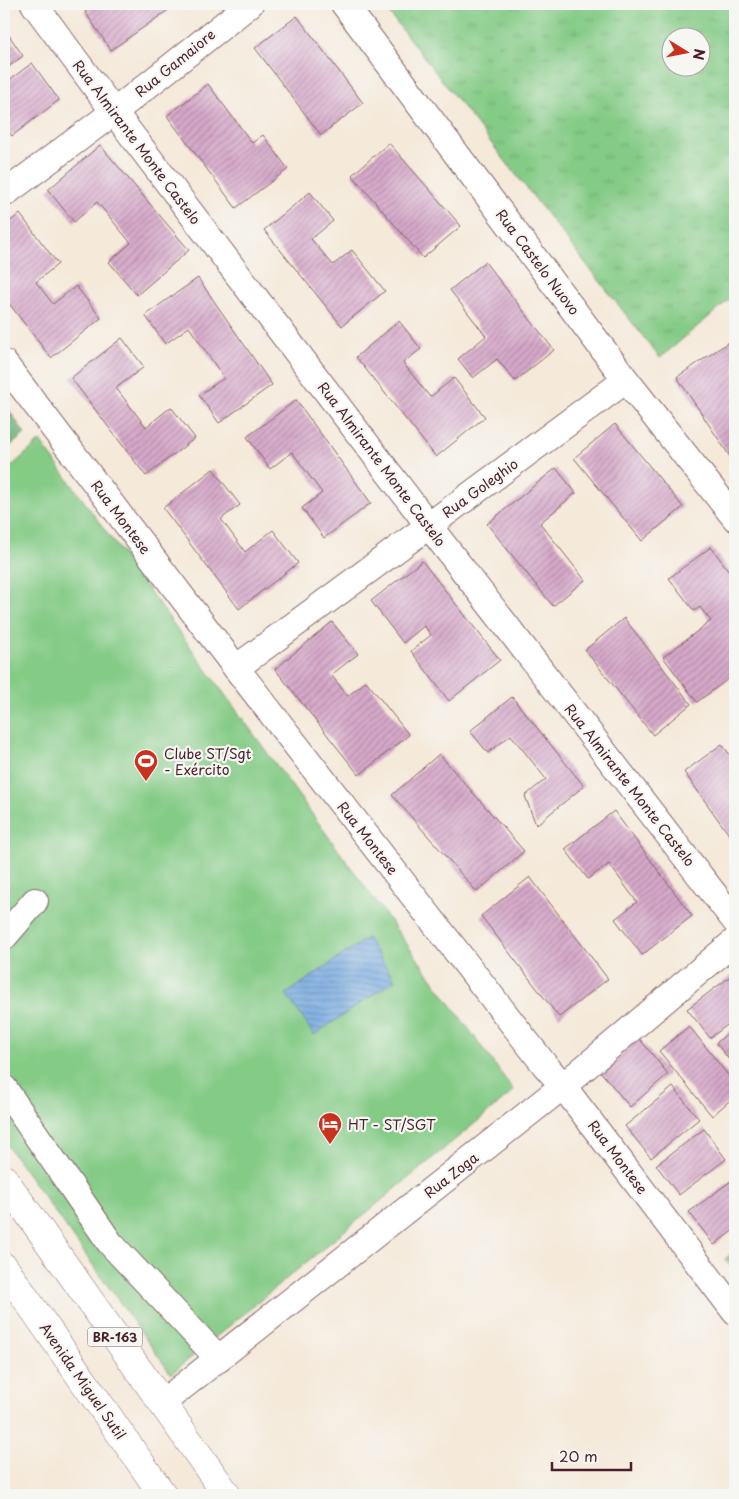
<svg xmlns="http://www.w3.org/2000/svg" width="739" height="1499" font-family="'Playpen Sans',sans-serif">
	<defs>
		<pattern id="grass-tufts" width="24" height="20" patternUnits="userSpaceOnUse" patternTransform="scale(1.25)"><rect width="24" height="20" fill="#84cb86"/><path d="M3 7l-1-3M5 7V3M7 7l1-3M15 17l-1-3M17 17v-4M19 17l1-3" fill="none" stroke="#74ae74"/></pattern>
		<pattern id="forest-firs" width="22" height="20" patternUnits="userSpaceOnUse" patternTransform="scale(1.25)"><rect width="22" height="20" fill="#6baf73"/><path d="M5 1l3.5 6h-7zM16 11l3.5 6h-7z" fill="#5a8e5f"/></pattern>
		<pattern id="water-rules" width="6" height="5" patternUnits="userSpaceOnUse" patternTransform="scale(1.25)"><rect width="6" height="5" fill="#72a7df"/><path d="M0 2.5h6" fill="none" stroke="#6087b5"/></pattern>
		<pattern id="building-hatch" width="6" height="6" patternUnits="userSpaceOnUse" patternTransform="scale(1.25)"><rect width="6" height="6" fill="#d6a9ca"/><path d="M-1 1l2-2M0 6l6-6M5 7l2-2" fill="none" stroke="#b089a4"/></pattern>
	</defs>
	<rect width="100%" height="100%" fill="#f6f6f2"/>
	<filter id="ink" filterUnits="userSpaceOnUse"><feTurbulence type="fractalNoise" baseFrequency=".02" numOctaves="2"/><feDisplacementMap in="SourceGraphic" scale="10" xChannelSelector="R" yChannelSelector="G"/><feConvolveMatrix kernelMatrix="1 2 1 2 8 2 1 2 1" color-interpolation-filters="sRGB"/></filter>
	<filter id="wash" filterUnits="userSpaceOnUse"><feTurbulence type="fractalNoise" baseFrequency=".0096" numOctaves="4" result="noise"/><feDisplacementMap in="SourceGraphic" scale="20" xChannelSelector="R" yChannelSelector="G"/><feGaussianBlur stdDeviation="1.12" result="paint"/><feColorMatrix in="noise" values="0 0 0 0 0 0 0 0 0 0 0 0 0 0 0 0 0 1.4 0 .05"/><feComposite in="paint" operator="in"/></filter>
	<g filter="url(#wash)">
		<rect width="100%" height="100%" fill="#f5e9d9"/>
		<!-- grass -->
		<g fill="url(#grass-tufts)" stroke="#677558" fill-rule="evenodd">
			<path d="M382 4H735V305L730 299 660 358ZM672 38H702V68H672Z"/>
			<path d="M735 1251V1272L725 1259Z"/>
		</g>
		<!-- forest -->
		<path fill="url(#forest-firs)" stroke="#5a674f" d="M4 402 25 434 4 451Z"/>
		<!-- pitch -->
		<path fill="#84cb86" stroke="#677558" d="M40 441 514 1091 171 1374 4 1141V473Z"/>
		<!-- water -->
		<path fill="url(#water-rules)" stroke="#5e6385" d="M367 938 395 980 314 1035 286 994Z"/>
		<g id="blocks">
			<!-- building -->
			<g fill="url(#building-hatch)">
				<path d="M96 4H177L111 50 85 12Z"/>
				<path d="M297 16 363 103 321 135 255 48Z"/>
				<path d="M4 28 23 56 4 70Z"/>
				<path d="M32 63 59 100 12 136 4 125V84Z"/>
				<path d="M208 84 252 143 263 135 288 169 236 208 167 116Z"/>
				<path d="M389 143 461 226 423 258 352 175Z"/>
				<path d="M100 145 189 250 137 295 109 262 131 243 97 202 74 222 48 190Z"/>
				<path d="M310 192 333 221 311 239 333 265 352 250 385 291 342 326 264 230Z"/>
				<path d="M20 214 58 264 36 282 53 304 76 286 101 318 51 358 4 297V226Z"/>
				<path d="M485 262 554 350 515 381 497 359 473 378 458 359 486 336 450 290Z"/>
				<path d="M198 278 272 385 219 423 199 395 224 378 189 327 165 344 145 315Z"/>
				<path d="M399 321 421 349 403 363 430 397 454 378 485 417 436 457 356 357Z"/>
				<path d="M122 338 144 367 116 388 146 427 171 407 195 438 146 476 71 378Z"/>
				<path d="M735 338V464L677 377Z"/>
				<path d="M296 400 371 503 324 538 302 508 322 493 292 452 270 469 247 437Z"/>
				<path d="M615 424 683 507 642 541 574 458Z"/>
				<path d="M556 468 576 493 540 523 585 580 553 606 487 524Z"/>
				<path d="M213 469 240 505 221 519 245 552 273 530 298 563 239 609 163 508Z"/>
				<path d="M711 547 735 579V674L697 702 663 657 711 621 700 607 694 611 669 578Z"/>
				<path d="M422 561 500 660 449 701 411 651 431 635 424 626 403 643 371 601Z"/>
				<path d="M624 618 691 704 653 735 585 650Z"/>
				<path d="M332 622 358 654 331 675 348 696 366 681 409 735 359 775 275 669Z"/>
				<path d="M512 697 584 786 536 825 525 796 546 779 511 735 488 753 470 731Z"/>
				<path d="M722 744 735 762V843L684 772Z"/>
				<path d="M439 754 524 851 477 892 392 795Z"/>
				<path d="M614 811 692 916 642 955 615 919 637 902 609 864 588 879 565 849Z"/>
				<path d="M530 877 608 979 559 1017 481 916Z"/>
				<path d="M735 973V1019L710 1038 687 1009Z"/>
				<path d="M689 1026 735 1084V1096L712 1116 659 1051Z"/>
				<path d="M735 1027V1067L716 1043Z"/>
				<path d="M638 1037 668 1074 630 1107 599 1070Z"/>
				<path d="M673 1087 699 1119 651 1158 625 1126Z"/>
				<path d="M704 1129 726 1159 679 1195 656 1165Z"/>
				<path d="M735 1178V1229L714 1245 689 1212Z"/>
			</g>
		</g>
	</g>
	<g filter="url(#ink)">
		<use href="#blocks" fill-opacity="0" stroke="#866668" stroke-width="1"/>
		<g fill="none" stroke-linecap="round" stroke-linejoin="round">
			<!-- minor casing -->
			<g stroke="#866668" stroke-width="28">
				<g id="minor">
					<path d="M34 4 114 112 429 526 735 921"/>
					<path d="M344 4 626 380 735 518"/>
					<path d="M4 194 114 112 250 4"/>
					<path d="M4 363 236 668 544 1064 563 1086 735 1312"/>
					<path d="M236 668 626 380"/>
					<path d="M4 937 35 901"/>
					<path d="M4 1088 110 1243 219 1359"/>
					<path d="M162 1403 563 1086 735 941"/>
				</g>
			</g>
			<!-- highway casing -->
			<g stroke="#866668" stroke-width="29">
				<g id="highway">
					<path d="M4 1179 227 1495"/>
					<path d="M4 1267 163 1495"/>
				</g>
			</g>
			<!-- minor -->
			<use href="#minor" stroke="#fff" stroke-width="26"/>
			<!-- highway -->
			<use href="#highway" stroke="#fff" stroke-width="28"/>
		</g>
	</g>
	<!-- icons -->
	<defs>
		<g id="stadium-pin" transform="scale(1.25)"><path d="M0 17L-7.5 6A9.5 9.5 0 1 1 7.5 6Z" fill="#c8321e" stroke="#f6f6f2"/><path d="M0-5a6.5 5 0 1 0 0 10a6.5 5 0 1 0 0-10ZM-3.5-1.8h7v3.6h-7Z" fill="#fff"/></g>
		<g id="hotel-pin" transform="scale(1.25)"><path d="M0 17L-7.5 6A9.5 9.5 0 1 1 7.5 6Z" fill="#c8321e" stroke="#f6f6f2"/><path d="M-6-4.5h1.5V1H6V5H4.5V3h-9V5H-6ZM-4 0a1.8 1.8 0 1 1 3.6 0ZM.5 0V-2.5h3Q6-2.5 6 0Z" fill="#fff"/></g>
	</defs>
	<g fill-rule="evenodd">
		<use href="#stadium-pin" x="146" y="761"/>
		<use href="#hotel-pin" x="330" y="1124"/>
	</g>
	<g text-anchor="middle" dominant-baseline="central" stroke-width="4.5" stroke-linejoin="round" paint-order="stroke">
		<!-- shield labels -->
		<rect fill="#f6f6f2" stroke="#7e6067" stroke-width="1" x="87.5" y="1327.5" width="55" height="19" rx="4"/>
		<g font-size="12" font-weight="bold" fill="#4a1f2b">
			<text x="115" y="1337">BR-163</text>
		</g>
		<!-- street labels -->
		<g font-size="14" fill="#4a1f2b" stroke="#f6f6f2">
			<text transform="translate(175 63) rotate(-39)">Rua Gamaiore</text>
			<text transform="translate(137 142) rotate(53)">Rua Almirante Monte Castelo</text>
			<text transform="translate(538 262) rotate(53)">Rua Castelo Nuovo</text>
			<text transform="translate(382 464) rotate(53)">Rua Almirante Monte Castelo</text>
			<text transform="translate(480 488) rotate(-36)">Rua Goleghio</text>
			<text transform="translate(121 517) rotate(53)">Rua Montese</text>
			<text transform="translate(630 785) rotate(52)">Rua Almirante Monte Castelo</text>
			<text transform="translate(368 838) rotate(52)">Rua Montese</text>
			<text transform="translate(618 1157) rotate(53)">Rua Montese</text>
			<text transform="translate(451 1175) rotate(-38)">Rua Zoga</text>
			<text transform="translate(83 1381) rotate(55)">Avenida Miguel Sutil</text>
		</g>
		<!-- poi labels -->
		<g font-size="14" fill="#4a1f2b" stroke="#f6f6f2" text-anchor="start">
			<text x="164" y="753">Clube ST/Sgt<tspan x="164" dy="16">- Exército</tspan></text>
			<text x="348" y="1124">HT - ST/SGT</text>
		</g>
	</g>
	<!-- margin -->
	<rect width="739" height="1499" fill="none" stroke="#f6f6f2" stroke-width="20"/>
	<!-- north arrow -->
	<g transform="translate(686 52) rotate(100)"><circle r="24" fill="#f6f6f2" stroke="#b1a0a2"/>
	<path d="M0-4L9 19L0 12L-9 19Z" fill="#c8321e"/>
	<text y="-8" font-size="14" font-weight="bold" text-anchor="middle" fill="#4a1f2b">N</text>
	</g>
	<!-- scale -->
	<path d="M552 1462v8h79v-8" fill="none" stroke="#4a1f2b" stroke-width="2.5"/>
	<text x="559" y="1462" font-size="15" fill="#4a1f2b" stroke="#f6f6f2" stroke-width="4" paint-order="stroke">20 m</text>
</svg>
